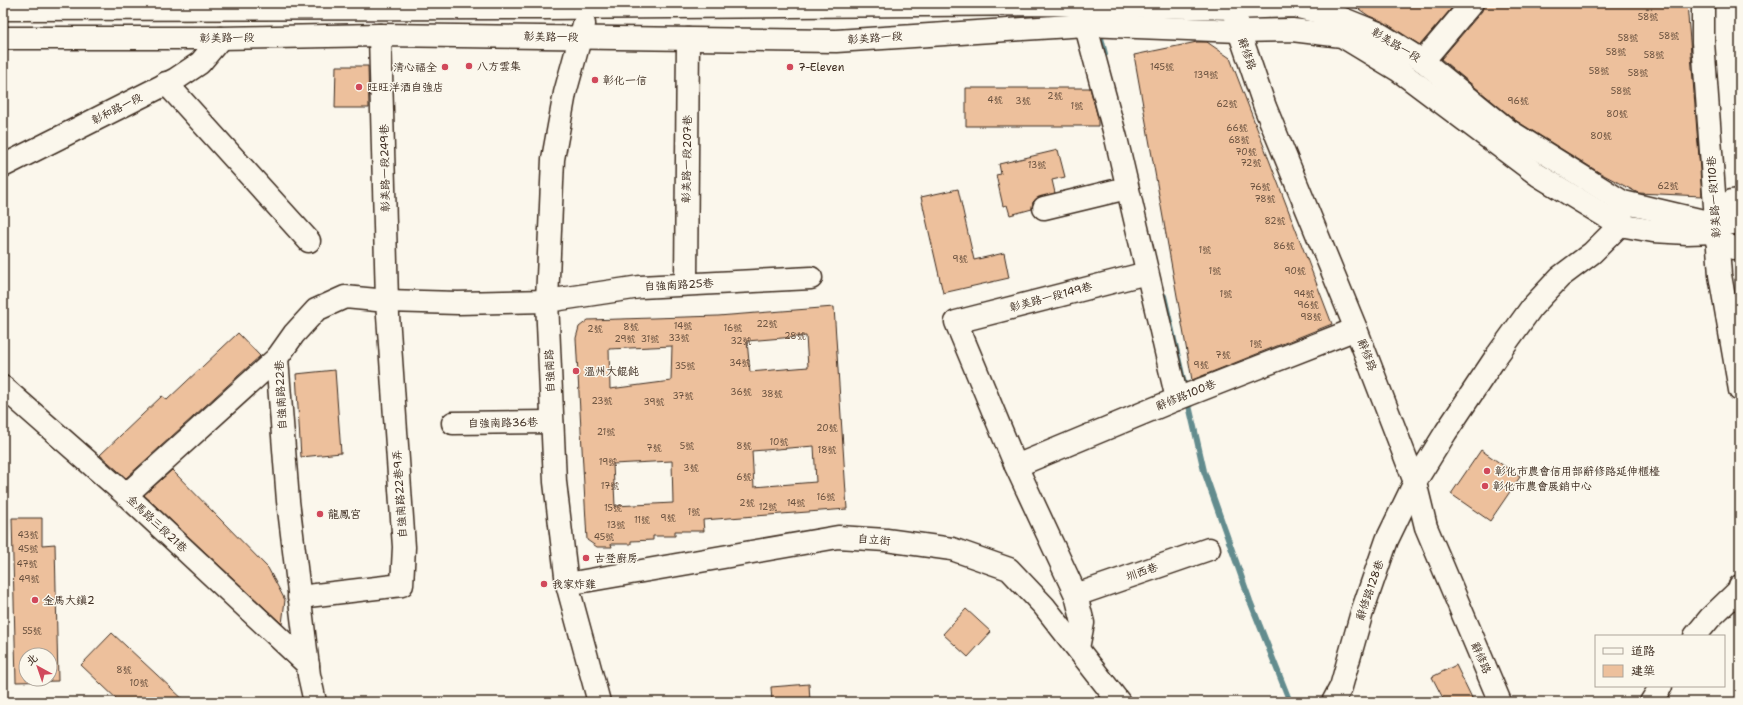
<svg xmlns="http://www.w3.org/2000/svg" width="1743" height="705" font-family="'Shantell Sans','LXGW WenKai TC',sans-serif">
	<rect width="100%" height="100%" fill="#fbf7ec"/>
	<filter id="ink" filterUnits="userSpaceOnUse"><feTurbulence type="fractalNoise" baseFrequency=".025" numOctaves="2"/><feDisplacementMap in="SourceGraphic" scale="8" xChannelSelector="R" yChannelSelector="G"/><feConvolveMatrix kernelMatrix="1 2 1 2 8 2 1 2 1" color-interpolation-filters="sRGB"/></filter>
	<g filter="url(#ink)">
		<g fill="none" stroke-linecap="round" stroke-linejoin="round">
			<!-- stream -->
			<g stroke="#638c8e" stroke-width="6">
				<path d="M1099 30 1105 54"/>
				<path d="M1164 296 1204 471 1250 601 1290 702"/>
			</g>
		</g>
		<!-- building -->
		<g fill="#edc09c" stroke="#3b2a1e" fill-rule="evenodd">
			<path d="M1350 3H1456L1420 45 1384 22 1369 16Z"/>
			<path d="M1484 3H1687L1702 196 1638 193 1600 173 1515 120 1441 59 1482 11Z"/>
			<path d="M1197 42H1207L1230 58 1332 324 1192 380 1134 55Z"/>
			<path d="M336 66H368L369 108H335Z"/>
			<path d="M966 88H1090L1098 118V126H966Z"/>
			<path d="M1058 150 1065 177 1052 180 1055 193 1036 199 1033 202 1032 209 1010 215 1007 205 1003 206 996 175 1001 174 999 164Z"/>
			<path d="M958 189 974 260 1004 253 1009 278 943 293 921 197Z"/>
			<path d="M834 307 847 509 703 520 704 531H675V536H653V540L631 541V544H611L612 547H597L587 540 576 338 579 327 588 320 718 316ZM806 336 808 367 750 372 747 341ZM672 346 671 381 610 389 609 349ZM814 446 816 482 754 487 752 451ZM672 461 673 503 615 506 613 464Z"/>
			<path d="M238 333 260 356 126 478 100 455 162 396 167 400Z"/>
			<path d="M335 370 341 453 301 457 296 374Z"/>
			<path d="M1481 450 1520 477 1490 521 1451 494Z"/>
			<path d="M172 470 268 568 285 600 282 624 144 495Z"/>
			<path d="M12 518H42V545L55 544 58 681 16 682ZM26 655H50V679H26Z"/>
			<path d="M966 609 991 632 968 657 943 634Z"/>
			<path d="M112 633 186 702H120L81 665Z"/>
			<path d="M1456 665 1474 702H1445L1432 677Z"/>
			<path d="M809 684 810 702H772L771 687Z"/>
		</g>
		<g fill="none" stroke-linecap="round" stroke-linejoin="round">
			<!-- minor casing -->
			<g stroke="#3b2a1e" stroke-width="25">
				<g id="minor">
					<path d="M1703 3V42L1720 275 1740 390"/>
					<path d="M3 9 544 8 1054 4 1234 8 1294 6 1336 16 1378 33 1423 61 1508 130 1623 202 1716 224 1734 223"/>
					<path d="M1082 12 1116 138 1177 399"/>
					<path d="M1236 17 1239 31 1265 107 1356 329 1415 482 1426 527 1500 702"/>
					<path d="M584 24 565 93 553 159 547 301 555 482 567 584 599 702"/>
					<path d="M3 38H221L380 35 836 41 1086 25 1239 31 1292 30 1342 36 1398 70 1538 175 1620 225 1653 231 1687 233 1717 232"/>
					<path d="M1423 61 1472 3"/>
					<path d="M166 83 309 241"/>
					<path d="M3 166 176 79 200 63 221 38"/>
					<path d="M1044 208 1127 188"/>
					<path d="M1716 213 1732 201 1740 200"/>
					<path d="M1717 241 1734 248 1740 247"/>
					<path d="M686 280 688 39"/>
					<path d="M3 387 126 495 308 665"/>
					<path d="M453 423 552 422"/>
					<path d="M1016 466 1177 399 1356 329"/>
					<path d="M126 495 277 358"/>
					<path d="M567 584 838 537 886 540 952 549 1009 569 1044 606 1119 702"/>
					<path d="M1076 595 1209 549"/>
					<path d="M299 597 402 585 404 547 387 301 380 35"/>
					<path d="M1695 636 1710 618 1739 590 1740 586"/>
					<path d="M1078 648 1083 623 1076 595 1016 466 956 322 1147 273"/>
					<path d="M315 702 309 675 288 501 277 358 294 334 316 310 345 297 387 301 458 303 547 301 640 287 811 278"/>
					<path d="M1333 702 1341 687 1362 612 1387 540 1415 482 1446 432 1498 354 1532 307 1560 277 1592 253 1620 225 1622 211"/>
					<path d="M1651 702 1661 686"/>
				</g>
			</g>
			<!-- minor -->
			<use href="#minor" stroke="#fbf7ec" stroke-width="22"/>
		</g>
	</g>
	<!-- markers -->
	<g fill="#d1495b" stroke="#fbf7ec" stroke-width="1.5">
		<circle cx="469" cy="66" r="4"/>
		<circle cx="445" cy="67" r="4"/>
		<circle cx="790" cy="67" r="4"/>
		<circle cx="595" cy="80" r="4"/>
		<circle cx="359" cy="87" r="4"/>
		<circle cx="576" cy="371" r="4"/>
		<circle cx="1487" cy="471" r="4"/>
		<circle cx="1485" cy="486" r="4"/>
		<circle cx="320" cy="514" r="4"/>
		<circle cx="586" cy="558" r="4"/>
		<circle cx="544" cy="584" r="4"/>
		<circle cx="35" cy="600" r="4"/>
	</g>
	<g text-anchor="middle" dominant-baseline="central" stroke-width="3" stroke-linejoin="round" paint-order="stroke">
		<!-- number labels -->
		<g font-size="9" fill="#68503e">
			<text x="1648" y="17">58號</text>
			<text x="1669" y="36">58號</text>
			<text x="1628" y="38">58號</text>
			<text x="1616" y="52">58號</text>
			<text x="1654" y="55">58號</text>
			<text x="1162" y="67">145號</text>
			<text x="1599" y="71">58號</text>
			<text x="1638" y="73">58號</text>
			<text x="1206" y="75">139號</text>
			<text x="1621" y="91">58號</text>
			<text x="1055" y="96">2號</text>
			<text x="995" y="100">4號</text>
			<text x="1023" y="101">3號</text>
			<text x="1518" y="101">96號</text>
			<text x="1227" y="104">62號</text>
			<text x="1077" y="106">1號</text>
			<text x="1617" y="114">80號</text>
			<text x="1237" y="128">66號</text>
			<text x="1601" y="136">80號</text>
			<text x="1239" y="140">68號</text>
			<text x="1246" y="152">70號</text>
			<text x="1251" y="163">72號</text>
			<text x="1037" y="165">13號</text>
			<text x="1668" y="186">62號</text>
			<text x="1260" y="187">76號</text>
			<text x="1265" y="199">78號</text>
			<text x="1275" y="221">82號</text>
			<text x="1284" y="246">86號</text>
			<text x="1205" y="250">1號</text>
			<text x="960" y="259">9號</text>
			<text x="1215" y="271">1號</text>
			<text x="1295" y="271">90號</text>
			<text x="1226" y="294">1號</text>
			<text x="1304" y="294">94號</text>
			<text x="1308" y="305">96號</text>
			<text x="1311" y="317">98號</text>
			<text x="767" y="324">22號</text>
			<text x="683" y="326">14號</text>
			<text x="631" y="327">8號</text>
			<text x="733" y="328">16號</text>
			<text x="595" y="329">2號</text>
			<text x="795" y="336">28號</text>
			<text x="679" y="338">33號</text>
			<text x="625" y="339">29號</text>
			<text x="650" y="339">31號</text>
			<text x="741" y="341">32號</text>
			<text x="1256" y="344">1號</text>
			<text x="1223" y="355">7號</text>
			<text x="740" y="363">34號</text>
			<text x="1201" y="365">9號</text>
			<text x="685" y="366">35號</text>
			<text x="741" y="392">36號</text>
			<text x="772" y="394">38號</text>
			<text x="683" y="396">37號</text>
			<text x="602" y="401">23號</text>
			<text x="654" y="402">39號</text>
			<text x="827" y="428">20號</text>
			<text x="606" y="432">21號</text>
			<text x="779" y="442">10號</text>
			<text x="687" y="446">5號</text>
			<text x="744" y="446">8號</text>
			<text x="654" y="448">7號</text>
			<text x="827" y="450">18號</text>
			<text x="608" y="462">19號</text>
			<text x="691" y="468">3號</text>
			<text x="744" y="477">6號</text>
			<text x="610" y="486">17號</text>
			<text x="826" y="497">16號</text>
			<text x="747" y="503">2號</text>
			<text x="796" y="503">14號</text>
			<text x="768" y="507">12號</text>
			<text x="613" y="508">15號</text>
			<text x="694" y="512">1號</text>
			<text x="668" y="518">9號</text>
			<text x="642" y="520">11號</text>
			<text x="616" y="525">13號</text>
			<text x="28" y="535">43號</text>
			<text x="604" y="537">45號</text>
			<text x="28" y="549">45號</text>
			<text x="27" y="564">47號</text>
			<text x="29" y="579">49號</text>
			<text x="32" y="631">55號</text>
			<text x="124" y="670">8號</text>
			<text x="139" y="683">10號</text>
		</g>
		<!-- street labels -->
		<g font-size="11" fill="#3b2a1e" stroke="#fbf7ec">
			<text transform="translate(551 37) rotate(1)">彰美路一段</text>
			<text transform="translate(227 38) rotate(-1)">彰美路一段</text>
			<text transform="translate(875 38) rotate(-4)">彰美路一段</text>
			<text transform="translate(1396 45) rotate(31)">彰美路一段</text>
			<text transform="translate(1247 54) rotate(71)">辭修路</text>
			<text transform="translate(117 109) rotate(-27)">彰和路一段</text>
			<text transform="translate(687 159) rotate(-89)">彰美路一段207巷</text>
			<text transform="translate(385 168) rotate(-91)">彰美路一段249巷</text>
			<text transform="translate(1714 197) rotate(-94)">彰美路一段110巷</text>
			<text transform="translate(679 285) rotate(-3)">自強南路25巷</text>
			<text transform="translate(1051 297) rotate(-15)">彰美路一段149巷</text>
			<text transform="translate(1367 355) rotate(69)">辭修路</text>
			<text transform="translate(550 371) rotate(-92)">自強南路</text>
			<text transform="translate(281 395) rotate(-93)">自強南路22巷</text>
			<text transform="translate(1186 395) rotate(-22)">辭修路100巷</text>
			<text transform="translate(503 423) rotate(-1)">自強南路36巷</text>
			<text transform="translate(400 494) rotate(-94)">自強南路22巷9弄</text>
			<text transform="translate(157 524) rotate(43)">金馬路三段21巷</text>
			<text transform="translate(874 540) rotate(4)">自立街</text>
			<text transform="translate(1142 572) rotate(-19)">圳西巷</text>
			<text transform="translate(1370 590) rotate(-71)">辭修路128巷</text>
			<text transform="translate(1481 658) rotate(67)">辭修路</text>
		</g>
		<!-- poi labels -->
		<g font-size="11" fill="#3b2a1e" stroke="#fbf7ec" text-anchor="start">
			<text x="477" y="66">八方雲集</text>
			<text x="437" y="67" text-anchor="end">清心福全</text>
			<text x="798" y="67">7-Eleven</text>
			<text x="603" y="80">彰化一信</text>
			<text x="367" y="87">旺旺洋酒自強店</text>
			<text x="584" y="371">溫州大餛飩</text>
			<text x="1495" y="471">彰化市農會信用部辭修路延伸櫃檯</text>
			<text x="1493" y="486">彰化市農會展銷中心</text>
			<text x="328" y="514">龍鳳宮</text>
			<text x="594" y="558">古登廚房</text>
			<text x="552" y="584">我家炸雞</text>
			<text x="43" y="600">金馬大鎮2</text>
		</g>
	</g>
	<!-- margin -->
	<rect width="1743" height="705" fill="none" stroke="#fbf7ec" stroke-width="16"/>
	<rect x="8" y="8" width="1727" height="689" fill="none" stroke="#3b2a1e" stroke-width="1.5" filter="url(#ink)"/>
	<!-- legend -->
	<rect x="1595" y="635" width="130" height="52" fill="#fbf7ec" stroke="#aea59a"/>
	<rect x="1603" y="648" width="20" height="6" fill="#fbf7ec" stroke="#aea59a"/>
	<text x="1631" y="655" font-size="12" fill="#3b2a1e">道路</text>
	<rect x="1603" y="665" width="20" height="12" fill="#edc09c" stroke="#aea59a"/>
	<text x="1631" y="675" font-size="12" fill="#3b2a1e">建築</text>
	<!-- north arrow -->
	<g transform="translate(38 667) rotate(320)"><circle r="19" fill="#fbf7ec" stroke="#aea59a"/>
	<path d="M0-3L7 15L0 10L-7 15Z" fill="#d1495b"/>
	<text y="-6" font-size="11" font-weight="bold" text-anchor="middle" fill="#3b2a1e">北</text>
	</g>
</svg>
